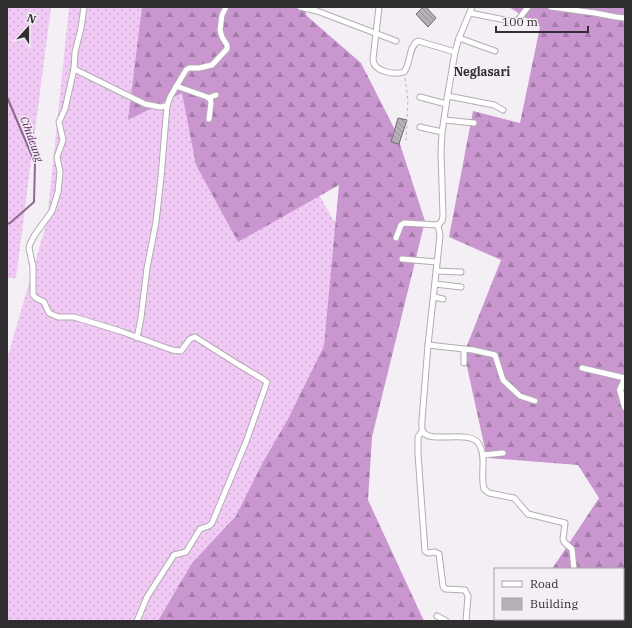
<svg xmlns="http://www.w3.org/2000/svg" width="632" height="628" font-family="'IBM Plex Serif',serif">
	<defs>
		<pattern id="grass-dots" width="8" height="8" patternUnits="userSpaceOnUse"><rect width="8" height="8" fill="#f0caf4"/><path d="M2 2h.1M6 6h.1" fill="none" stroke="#ceaed2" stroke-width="1.8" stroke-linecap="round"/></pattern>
		<pattern id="forest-firs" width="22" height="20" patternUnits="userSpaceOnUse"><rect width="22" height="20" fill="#c996d0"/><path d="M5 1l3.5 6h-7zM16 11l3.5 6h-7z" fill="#a47ba9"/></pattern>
		<pattern id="building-back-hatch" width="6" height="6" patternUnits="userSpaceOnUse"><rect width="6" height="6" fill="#b6b1b7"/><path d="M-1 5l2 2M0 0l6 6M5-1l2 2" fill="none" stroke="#949095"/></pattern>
	</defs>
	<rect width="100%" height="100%" fill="#f4eff5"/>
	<!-- grass -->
	<g fill="url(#grass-dots)">
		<path d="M7 7H51L16 278H7Z"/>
		<path d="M69 7H193L294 151 382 305 206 621H7V359L47 221Z"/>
	</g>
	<!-- forest -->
	<g fill="url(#forest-firs)">
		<path d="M142 7H303L307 16 361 63 396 132 425 221 372 437 368 500 424 621H158L192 563 236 516 262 464 288 419 324 346 339 185 238 242 196 165 182 93 128 120Z"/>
		<path d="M509 7H625V621H533V619H623V569H552L599 498 578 465 487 458 464 353 501 260 449 237 473 111 520 123 540 27Z"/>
	</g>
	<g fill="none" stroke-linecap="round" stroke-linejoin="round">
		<!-- stream -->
		<path stroke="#8c6890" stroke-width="2" d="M7 97 35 163 34 202 10 223 7 224"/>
	</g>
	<!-- building -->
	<g fill="url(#building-back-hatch)" stroke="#726d73">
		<path d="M423 7H426L436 18 428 27 416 14Z"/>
		<path d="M398 118 407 120 399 144 391 142Z"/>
	</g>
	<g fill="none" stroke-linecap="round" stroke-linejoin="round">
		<!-- minor casing -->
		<g stroke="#b2acb2" stroke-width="7">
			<g id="minor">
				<path d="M84 7 81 28 75 52 74 69 65 109 59 122 63 140 57 157 60 172 58 192 52 211 34 236 30 244 29 248 33 267V295L36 298 44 302 49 313 58 317H74L120 331 172 350 181 351 190 339 195 337 236 363 264 380 267 382 246 442 212 523 209 526 200 529 186 552 174 555 147 597 137 621"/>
				<path d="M300 7 317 11 396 41"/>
				<path d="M379 7 373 59C373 72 395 75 404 72 411 64 408 47 418 41L455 52"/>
				<path d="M472 7 459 38 455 52 447 99 442 132 441 152 443 216 442 221 438 225 440 236 428 345 422 420C422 423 421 428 423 432 431 444 470 429 479 444 487 458 480 474 484 489L489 493 514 498 528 514 565 523 563 539 564 542 572 549 574 569"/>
				<path d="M551 7 595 13 616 17 625 18"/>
				<path d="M470 13 515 22 518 20 528 7"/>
				<path d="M459 38 495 51"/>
				<path d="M74 69 145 104 160 107 167 106"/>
				<path d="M176 86 210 98 211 103 209 119"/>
				<path d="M448 96 494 105 503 110"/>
				<path d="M420 97 446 104"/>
				<path d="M208 98 216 95"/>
				<path d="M445 120 474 123"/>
				<path d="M420 127 442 132"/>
				<path d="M396 238 401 225 404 223 438 225"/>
				<path d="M402 259 437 262"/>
				<path d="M436 271 461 272"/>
				<path d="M435 284 461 287"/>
				<path d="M434 297 443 299"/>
				<path d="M137 338 141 318 147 268 156 222 161 177 167 106 170 97 186 70 189 68H199L212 65 227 49V45L222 37 220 30 222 15 226 7"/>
				<path d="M428 345 473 350 495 355 503 380 520 396 535 401"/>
				<path d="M464 363V349"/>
				<path d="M582 368 625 378"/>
				<path d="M422 431 418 437V454L425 551 428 553 435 552 439 554 443 586 445 589 465 590 468 596 466 621"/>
				<path d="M483 455 503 453"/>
				<path d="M437 616 446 621"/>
				<path d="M520 619 521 621"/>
				<path d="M544 619 546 621"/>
				<path d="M574 621V619"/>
			</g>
		</g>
		<!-- tertiary casing -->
		<g stroke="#b2acb2" stroke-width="8">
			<path id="tertiary" d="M625 379 620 390 625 407"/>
		</g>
		<!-- path -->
		<path stroke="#b7b3b7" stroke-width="1" stroke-dasharray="3 3" stroke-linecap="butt" d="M405 78 408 100 406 141"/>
		<!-- minor -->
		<use href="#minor" stroke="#fff" stroke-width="5"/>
		<!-- tertiary -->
		<use href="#tertiary" stroke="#fff" stroke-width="6"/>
	</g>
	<g text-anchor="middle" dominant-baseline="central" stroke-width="3" stroke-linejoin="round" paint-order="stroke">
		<!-- water labels -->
		<g font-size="11" font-style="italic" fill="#591c62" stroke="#f4eff5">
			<text transform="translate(32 139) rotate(70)">Cihideung</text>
		</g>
		<!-- quarter labels -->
		<g font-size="12" font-weight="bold" fill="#302e30" stroke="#f4eff5">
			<text x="482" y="71">Neglasari</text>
		</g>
	</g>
	<!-- border -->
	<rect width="632" height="628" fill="none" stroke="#302e30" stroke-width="16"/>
	<!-- legend -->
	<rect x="494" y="568" width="130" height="52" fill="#f4eff5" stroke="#a6a2a6"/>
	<rect x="502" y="581" width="20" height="6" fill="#ffffff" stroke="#a6a2a6"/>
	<text x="530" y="588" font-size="12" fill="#302e30">Road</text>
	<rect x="502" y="598" width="20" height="12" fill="#b6b1b7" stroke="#a6a2a6"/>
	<text x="530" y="608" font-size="12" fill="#302e30">Building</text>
	<!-- north arrow -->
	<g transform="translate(28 28) rotate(21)" stroke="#f4eff5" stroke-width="3" paint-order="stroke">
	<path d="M0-3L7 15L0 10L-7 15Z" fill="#302e30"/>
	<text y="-6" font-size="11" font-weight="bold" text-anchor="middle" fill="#302e30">N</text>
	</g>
	<!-- scale -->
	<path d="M496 26v6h92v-6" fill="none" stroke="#302e30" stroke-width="2"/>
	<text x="502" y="26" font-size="12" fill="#302e30" stroke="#f4eff5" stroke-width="3" paint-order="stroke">100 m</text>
</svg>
